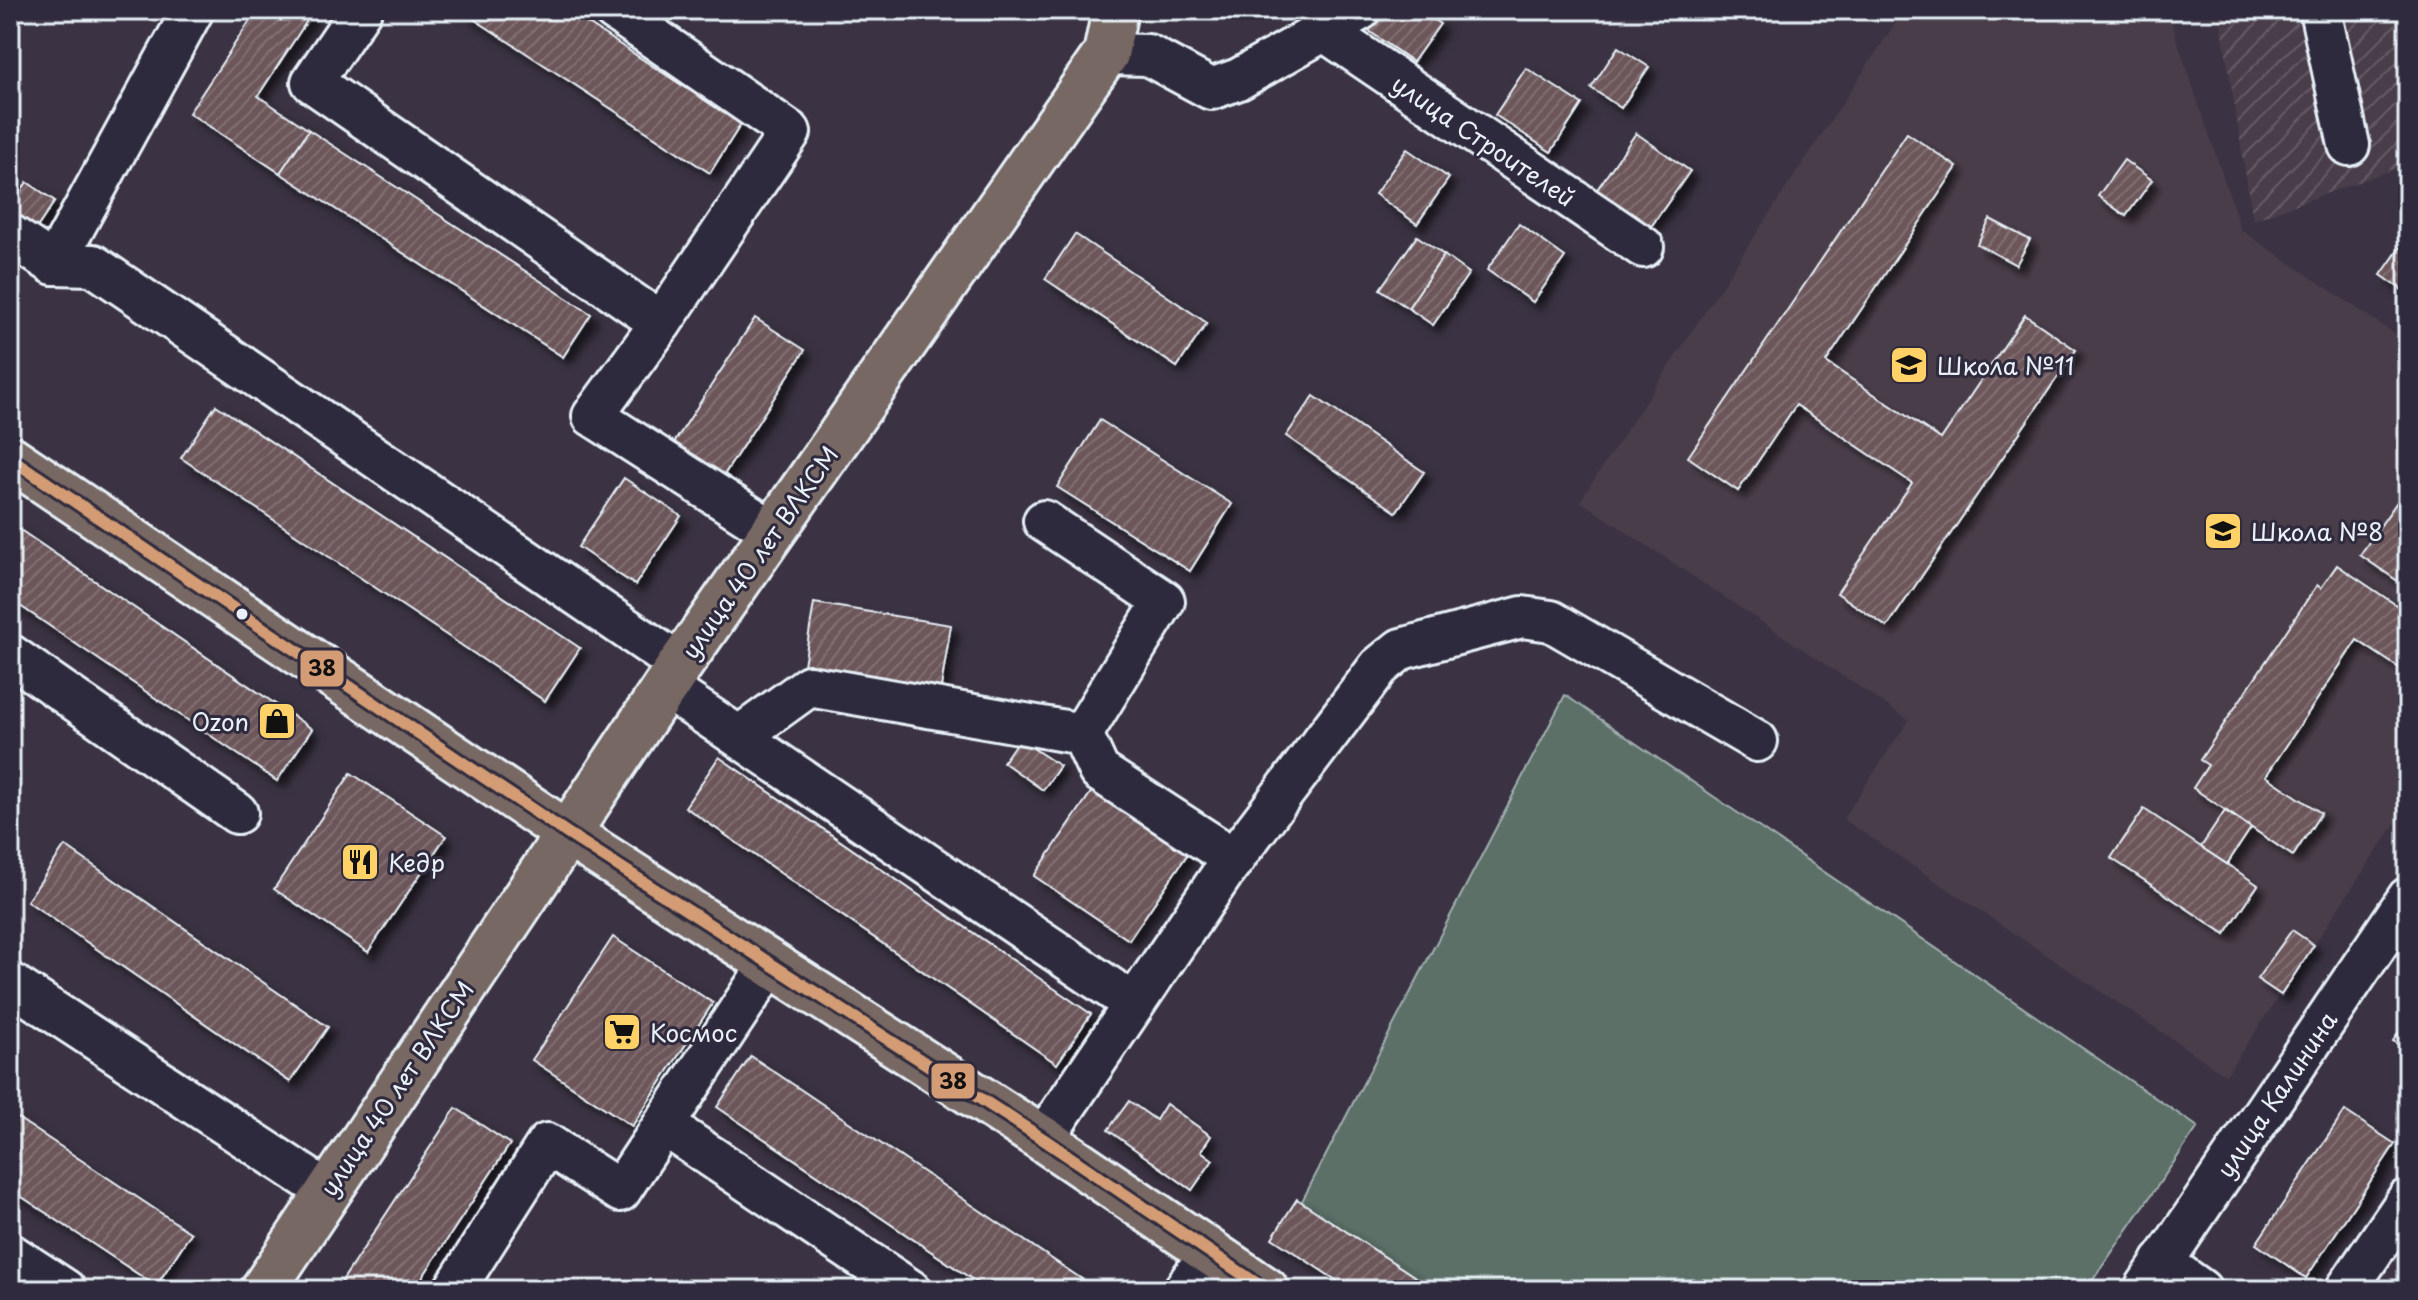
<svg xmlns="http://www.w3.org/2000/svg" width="2418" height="1300" font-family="'Playpen Sans',sans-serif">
	<defs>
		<pattern id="industrial-furrows" width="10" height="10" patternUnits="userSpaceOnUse" patternTransform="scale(2)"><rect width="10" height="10" fill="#4a3e4a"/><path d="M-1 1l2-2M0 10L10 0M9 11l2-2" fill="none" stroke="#645a65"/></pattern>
		<pattern id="building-hatch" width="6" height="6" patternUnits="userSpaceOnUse" patternTransform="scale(2)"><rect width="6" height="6" fill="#6c565a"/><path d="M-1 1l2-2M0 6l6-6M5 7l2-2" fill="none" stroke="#816f72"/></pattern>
		<filter id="shadow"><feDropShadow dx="7" dy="7" stdDeviation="4" flood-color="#0009"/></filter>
	</defs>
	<rect width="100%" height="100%" fill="#3b3343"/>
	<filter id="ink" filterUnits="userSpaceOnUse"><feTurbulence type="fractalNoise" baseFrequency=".0125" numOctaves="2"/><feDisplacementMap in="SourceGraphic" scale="16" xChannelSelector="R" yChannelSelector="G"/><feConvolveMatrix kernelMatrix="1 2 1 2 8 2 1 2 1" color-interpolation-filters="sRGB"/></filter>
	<g filter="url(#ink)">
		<!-- built -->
		<path fill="#4a3e4a" d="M1904 10H2167L2241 230 2408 343V805L2226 1075 1843 819 1909 720 1580 501Z"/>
		<!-- industrial -->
		<path fill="url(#industrial-furrows)" d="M2219 10H2408V164L2253 220Z"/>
		<!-- grass -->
		<path fill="#5c7068" stroke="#a2b0b0" stroke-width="2" d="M1565 695 2198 1127 2086 1290H1421L1299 1207Z"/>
		<!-- building -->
		<g fill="url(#building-hatch)" stroke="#e8f1f8" stroke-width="2" filter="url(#shadow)">
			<path d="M257 10H314L258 96 309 130 280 173 189 113Z"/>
			<path d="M460 10H567L741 124 710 173Z"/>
			<path d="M1384 10H1419L1440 24 1413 62 1369 31Z"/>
			<path d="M1618 47 1649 67 1621 108 1591 88Z"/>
			<path d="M1526 68 1582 104 1551 152 1495 115Z"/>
			<path d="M309 130 591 314 563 357 280 173Z"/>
			<path d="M1636 133 1690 171 1650 228 1596 191Z"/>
			<path d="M1907 133 1957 167 1826 362 1941 439 2025 315 2076 350 1887 627 1837 593 1912 483 1796 405 1738 491 1688 457Z"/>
			<path d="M1407 149 1449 178 1417 224 1375 194Z"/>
			<path d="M2124 160 2152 180 2126 216 2098 196Z"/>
			<path d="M27 182 55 201 30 238 10 224V208Z"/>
			<path d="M1990 219 2030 240 2016 265 1977 244Z"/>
			<path d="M1519 224 1565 257 1533 302 1487 270Z"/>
			<path d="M1075 234 1207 323 1177 367 1045 279Z"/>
			<path d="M1417 236 1444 255 1408 308 1380 289Z"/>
			<path d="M2408 236V294L2381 275Z"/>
			<path d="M1444 255 1469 273 1433 325 1408 308Z"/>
			<path d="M755 318 805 350 720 481 670 449Z"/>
			<path d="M1314 396 1424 472 1396 512 1286 436Z"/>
			<path d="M216 405 580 648 545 701 181 458Z"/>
			<path d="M1100 420 1232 504 1190 571 1057 487Z"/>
			<path d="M624 478 681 516 635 585 578 547Z"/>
			<path d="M2408 486V588L2360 555Z"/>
			<path d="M10 523 312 729 277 781 10 599Z"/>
			<path d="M2337 565 2408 613V674L2357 640 2266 776 2321 813 2293 856 2193 788 2208 765 2200 760 2317 585 2321 588Z"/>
			<path d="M814 603 951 625 941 687 804 665Z"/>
			<path d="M1019 739 1060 766 1043 790 1003 762Z"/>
			<path d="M719 757 1091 1014 1057 1064 685 807Z"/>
			<path d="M351 773 446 836 368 952 274 889Z"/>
			<path d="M1094 788 1189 852 1129 940 1034 876Z"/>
			<path d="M2144 809 2258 885 2225 934 2111 858Z"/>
			<path d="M2225 811 2251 828 2227 864 2201 847Z"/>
			<path d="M65 846 328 1027 290 1082 27 901Z"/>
			<path d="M2292 930 2314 945 2281 995 2257 979Z"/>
			<path d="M613 937 713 1003 632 1126 532 1060Z"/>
			<path d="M2408 1019V1051L2393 1041Z"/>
			<path d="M751 1056 1098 1290H988L717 1107Z"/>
			<path d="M1129 1101 1156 1120 1166 1104 1211 1136 1201 1151 1213 1160 1192 1190 1108 1130Z"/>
			<path d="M456 1108 510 1144 414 1290H336Z"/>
			<path d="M2345 1111 2395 1144 2306 1278 2256 1244Z"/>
			<path d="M10 1113 191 1233 156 1286 10 1189Z"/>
			<path d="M1297 1199 1435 1290H1351L1272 1238Z"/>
		</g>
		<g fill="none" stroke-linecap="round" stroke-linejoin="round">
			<!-- minor casing -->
			<g stroke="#e8f1f8" stroke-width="46">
				<g id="minor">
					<path d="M361 10 312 82 661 323 593 416 774 532"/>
					<path d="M614 10 790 132 661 323"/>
					<path d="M2320 10 2349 145"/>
					<path d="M1326 32 1643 247"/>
					<path d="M1106 54 1148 55 1211 89 1239 79 1360 10"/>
					<path d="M10 235 54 264 93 265 680 665"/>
					<path d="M54 264 193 10"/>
					<path d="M10 655 237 813"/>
					<path d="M665 687 1134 1004"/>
					<path d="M1082 734 1099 771 1234 859"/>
					<path d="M740 736 809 686 1082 734 1164 601 1044 521"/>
					<path d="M10 983 327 1191"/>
					<path d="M664 1125 910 1290"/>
					<path d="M1043 1139 1225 870 1379 667 1401 649 1522 617 1551 621 1757 741"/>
					<path d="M10 1254 65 1290"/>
					<path d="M2162 1262 2201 1290"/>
					<path d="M454 1290 547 1144 620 1191 770 964"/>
					<path d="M1184 1290 1210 1253"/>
					<path d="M2144 1290 2408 898"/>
					<path d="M2346 1290 2408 1199"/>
				</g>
			</g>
			<!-- major casing -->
			<g stroke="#e8f1f8" stroke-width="50">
				<g id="major">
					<path d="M10 458 567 833 1043 1139 1266 1290"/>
					<path d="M263 1290 680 665 1106 54 1115 10"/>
				</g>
			</g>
			<!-- minor -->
			<use href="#minor" stroke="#2f2a3d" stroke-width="40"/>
			<!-- major -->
			<use href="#major" stroke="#776864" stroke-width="44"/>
			<!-- bus-1 casing -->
			<g stroke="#2f2a3d" stroke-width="18">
				<path id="bus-1" d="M10 458 567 833 1043 1139 1266 1290"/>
			</g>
			<!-- bus-1 -->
			<use href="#bus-1" stroke="#d39c74" stroke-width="12"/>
		</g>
	</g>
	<!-- icons -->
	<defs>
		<g id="school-square" transform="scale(2)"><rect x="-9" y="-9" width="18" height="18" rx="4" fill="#ffd166" stroke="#2f2a3d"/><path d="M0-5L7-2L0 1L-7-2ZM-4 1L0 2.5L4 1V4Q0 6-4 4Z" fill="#111"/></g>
		<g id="shop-square" transform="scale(2)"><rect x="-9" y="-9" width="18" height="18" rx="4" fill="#ffd166" stroke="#2f2a3d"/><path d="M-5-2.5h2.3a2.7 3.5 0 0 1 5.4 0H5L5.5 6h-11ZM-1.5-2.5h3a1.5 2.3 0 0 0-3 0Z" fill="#111"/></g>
		<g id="restaurant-square" transform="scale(2)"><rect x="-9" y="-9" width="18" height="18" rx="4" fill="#ffd166" stroke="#2f2a3d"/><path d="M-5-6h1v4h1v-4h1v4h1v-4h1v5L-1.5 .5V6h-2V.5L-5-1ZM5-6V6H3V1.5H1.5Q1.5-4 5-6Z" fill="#111"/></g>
		<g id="supermarket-square" transform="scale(2)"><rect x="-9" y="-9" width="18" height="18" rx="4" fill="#ffd166" stroke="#2f2a3d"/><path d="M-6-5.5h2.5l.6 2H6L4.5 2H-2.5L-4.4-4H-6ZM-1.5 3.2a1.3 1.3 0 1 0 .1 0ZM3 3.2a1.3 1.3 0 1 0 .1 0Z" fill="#111"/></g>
	</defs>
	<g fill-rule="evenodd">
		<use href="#school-square" x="1909" y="365"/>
		<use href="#school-square" x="2223" y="531"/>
		<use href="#shop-square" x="277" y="721"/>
		<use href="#restaurant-square" x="360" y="862"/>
		<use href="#supermarket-square" x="622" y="1032"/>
	</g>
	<!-- markers -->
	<circle fill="#e8f1f8" stroke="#2f2a3d" stroke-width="3" cx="242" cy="614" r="7"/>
	<g text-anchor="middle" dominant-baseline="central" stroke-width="6" stroke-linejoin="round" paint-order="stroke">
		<!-- street labels -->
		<g font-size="24" fill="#e8f1f8" stroke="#2f2a3d">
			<text transform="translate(1484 140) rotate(34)">улица Строителей</text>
			<text transform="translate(759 552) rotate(-55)">улица 40 лет ВЛКСМ</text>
			<text transform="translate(396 1088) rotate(-56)">улица 40 лет ВЛКСМ</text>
			<text transform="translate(2276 1094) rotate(-56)">улица Калинина</text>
		</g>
		<!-- poi labels -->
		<g font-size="24" fill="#e8f1f8" stroke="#2f2a3d" text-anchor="start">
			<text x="1937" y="365">Школа №11</text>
			<text x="2251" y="531">Школа №8</text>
			<text x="249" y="721" text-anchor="end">Ozon</text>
			<text x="388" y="862">Кедр</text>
			<text x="650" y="1032">Космос</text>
		</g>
	</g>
	<g stroke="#2f2a3d" stroke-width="3">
		<rect x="299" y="649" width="46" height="39" rx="8" fill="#d39c74"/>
		<rect x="930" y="1062" width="46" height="38" rx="8" fill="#d39c74"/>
	</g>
	<g font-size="22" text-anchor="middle" font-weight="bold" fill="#111">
		<text x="322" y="676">38</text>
		<text x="953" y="1089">38</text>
	</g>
	<!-- margin -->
	<rect width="2418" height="1300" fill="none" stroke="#2f2a3d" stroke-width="40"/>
	<rect x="20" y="20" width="2378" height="1260" fill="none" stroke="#e8f1f8" stroke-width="3" filter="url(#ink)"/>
</svg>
